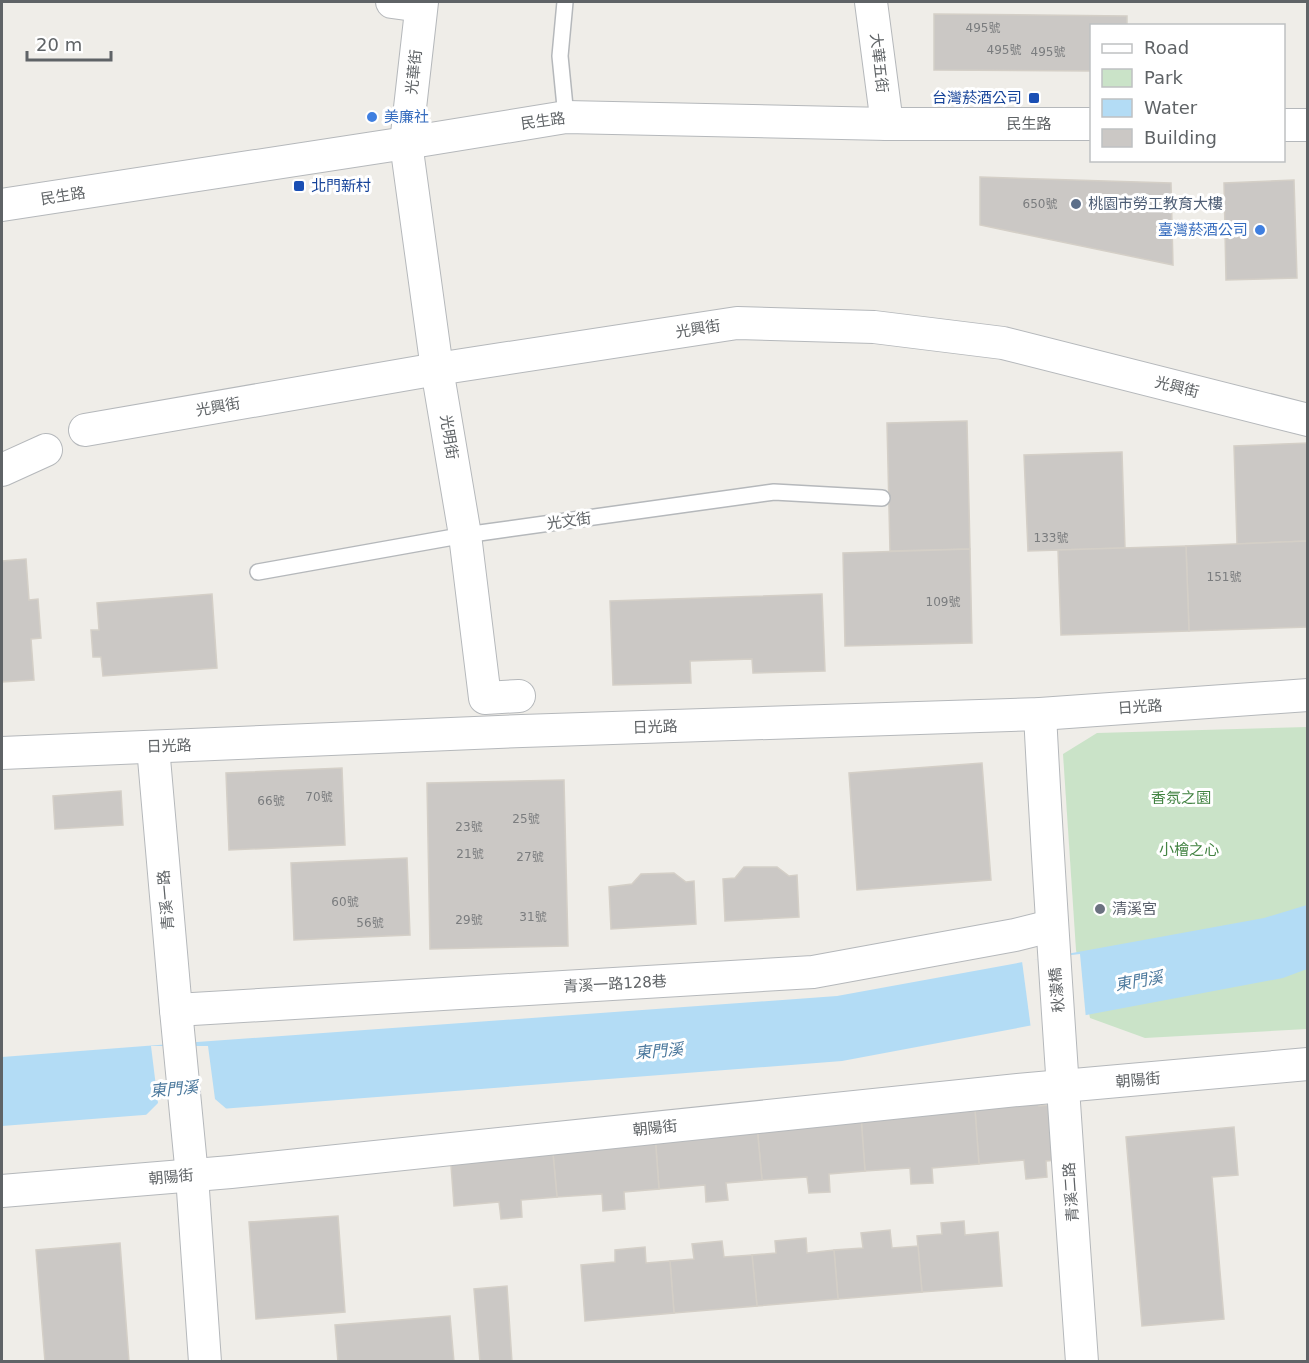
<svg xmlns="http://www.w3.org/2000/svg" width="1309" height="1363" font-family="'DejaVu Sans','Noto Sans TC',sans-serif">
	<rect width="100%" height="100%" fill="#efede8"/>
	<!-- green -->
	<path fill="#cae3c8" d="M1307 727V1029L1145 1038 1090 1018 1076 950 1063 754 1097 733Z"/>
	<!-- water -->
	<path fill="#b3dcf5" d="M1307 905V969L1283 978 842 1061 2 1126V1057L197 1042 837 996 1264 918Z"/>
	<!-- pier -->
	<g fill="#efede8">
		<path d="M1080 954 1086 1019 1031 1029 1022 961Z"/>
		<path d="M151 1046H208L215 1099 229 1111 143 1118 158 1103Z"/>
	</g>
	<!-- building -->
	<g fill="#cbc8c5" stroke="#d4cfc7" stroke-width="1.5">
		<path d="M934 14 1127 16V26H1092V71L934 70Z"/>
		<path d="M980 177 1171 183 1173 265 980 225Z"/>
		<path d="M1294 180 1297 278 1226 280 1224 183Z"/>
		<path d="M967 421 970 549 890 551 887 423Z"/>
		<path d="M1308 443V541L1237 544 1234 446Z"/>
		<path d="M1122 452 1125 548 1028 551 1024 455Z"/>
		<path d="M1308 541V627L1189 631 1186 546Z"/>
		<path d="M1186 546 1189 631 1061 635 1058 550Z"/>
		<path d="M970 549 972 643 845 646 843 553Z"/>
		<path d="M26 559 29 600 38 599 41 638 31 639 34 680 2 682V561Z"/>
		<path d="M212 594 217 668 103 676 101 657H93L91 630H99L97 603Z"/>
		<path d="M822 594 825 671 753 673 752 659 690 661 691 683 613 685 610 601Z"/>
		<path d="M982 763 991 880 857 890 849 773Z"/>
		<path d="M342 768 345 845 229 850 226 773Z"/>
		<path d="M564 780 568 946 430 949 427 783Z"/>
		<path d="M121 791 123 825 55 829 53 796Z"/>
		<path d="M407 858 410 935 294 940 291 863Z"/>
		<path d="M744 867H777L789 876 797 875 799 917 725 921 723 879 735 878Z"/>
		<path d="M674 873 686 882 694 881 696 924 611 929 609 887 632 884 641 874Z"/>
		<path d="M1039 1098V1106L1077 1103 1081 1158 1046 1161 1047 1177 1026 1179 1024 1160 979 1164 975 1110 1022 1106V1099Z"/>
		<path d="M975 1110 979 1164 932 1168 933 1183 911 1184 910 1168 865 1171 861 1117Z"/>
		<path d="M861 1117 865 1171 829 1174 830 1192 809 1193 807 1177 762 1180 757 1126Z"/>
		<path d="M757 1126 762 1180 726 1183 728 1200 706 1202 705 1185 659 1189 655 1134Z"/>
		<path d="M1234 1127 1238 1175 1212 1177 1224 1319 1142 1326 1126 1137Z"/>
		<path d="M655 1134 659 1189 624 1192 625 1209 603 1211 602 1194 557 1197 552 1143Z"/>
		<path d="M552 1143 557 1197 521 1200 522 1217 501 1219 499 1202 454 1206 450 1152Z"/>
		<path d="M338 1216 345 1312 256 1319 249 1222Z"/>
		<path d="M964 1221 965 1235 998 1232 1002 1286 922 1292 917 1236 942 1234 941 1223Z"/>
		<path d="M890 1230 892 1248 918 1246 922 1292 838 1299 834 1250 863 1248 861 1233Z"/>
		<path d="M806 1238 807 1253 834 1250 838 1299 757 1306 752 1255 776 1253 775 1241Z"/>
		<path d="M722 1241 724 1257 752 1255 757 1306 674 1313 670 1261 694 1259 692 1244Z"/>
		<path d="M120 1243 129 1362H45L36 1250Z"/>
		<path d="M645 1247 646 1263 670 1261 674 1313 585 1321 581 1265 615 1262V1250Z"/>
		<path d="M507 1286 512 1362H480L474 1289Z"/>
		<path d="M450 1316 454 1362H338L335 1325Z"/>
	</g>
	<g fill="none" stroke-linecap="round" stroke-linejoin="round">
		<!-- lane casing -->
		<g stroke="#b5b8bb" stroke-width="18">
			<g id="lane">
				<path d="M565 2 560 56 566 117"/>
				<path d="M258 572 465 535 774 492 882 498"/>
			</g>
		</g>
		<!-- street casing -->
		<g stroke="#b5b8bb" stroke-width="34">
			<g id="street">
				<path d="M392 2 421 6"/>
				<path d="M422 2 406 143 437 369 465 535 485 698 519 696"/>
				<path d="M871 2 887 124"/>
				<path d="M1284 125H1308"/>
				<path d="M2 205 406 143 566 117 887 124H1092"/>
				<path d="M85 430 437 369 737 323 874 327 1003 343 1308 420"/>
				<path d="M2 470 46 450"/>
				<path d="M1040 714C1051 930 1067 1146 1082 1362"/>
				<path d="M153 747 176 1010 192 1176 205 1362"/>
				<path d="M2 753 522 731 1040 714 1308 695"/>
				<path d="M176 1010 813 972 1015 935 1051 926"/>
				<path d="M2 1191 231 1172 1018 1090 1308 1064"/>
			</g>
		</g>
		<!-- lane -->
		<use href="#lane" stroke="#fff" stroke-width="15"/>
		<!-- street -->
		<use href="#street" stroke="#fff" stroke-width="32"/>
	</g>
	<!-- markers -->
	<g fill="#1a4fb4" stroke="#fff" stroke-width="2">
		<rect x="1028" y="92" width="12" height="12" rx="3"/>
		<rect x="293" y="180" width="12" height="12" rx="3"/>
	</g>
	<g fill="#3f7fe0" stroke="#fff" stroke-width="2">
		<circle cx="372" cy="117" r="6"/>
		<circle cx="1260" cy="230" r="6"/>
	</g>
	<circle fill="#5c6f8a" stroke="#fff" stroke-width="2" cx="1076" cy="204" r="6"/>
	<circle fill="#6b7280" stroke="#fff" stroke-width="2" cx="1100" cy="909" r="6"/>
	<g text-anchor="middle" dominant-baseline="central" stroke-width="6" stroke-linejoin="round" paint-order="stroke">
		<!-- number labels -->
		<g font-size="12" fill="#7a7c7e">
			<text x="983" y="28">495號</text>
			<text x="1004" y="50">495號</text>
			<text x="1048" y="52">495號</text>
			<text x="1040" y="204">650號</text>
			<text x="1051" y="538">133號</text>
			<text x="1224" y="577">151號</text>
			<text x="943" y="602">109號</text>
			<text x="319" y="797">70號</text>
			<text x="271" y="801">66號</text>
			<text x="526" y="819">25號</text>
			<text x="469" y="827">23號</text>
			<text x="470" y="854">21號</text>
			<text x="530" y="857">27號</text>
			<text x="345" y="902">60號</text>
			<text x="533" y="917">31號</text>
			<text x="469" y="920">29號</text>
			<text x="370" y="923">56號</text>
		</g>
		<!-- street labels -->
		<g font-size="15" fill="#5f6366" stroke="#fff">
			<text transform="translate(879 63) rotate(83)">大華五街</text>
			<text transform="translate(414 72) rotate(-84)">光華街</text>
			<text transform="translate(543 121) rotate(-8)">民生路</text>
			<text x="1029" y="124">民生路</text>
			<text transform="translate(63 196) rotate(-9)">民生路</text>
			<text transform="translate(698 329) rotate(-9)">光興街</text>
			<text transform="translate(1177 387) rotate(14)">光興街</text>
			<text transform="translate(218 407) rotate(-10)">光興街</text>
			<text transform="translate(449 437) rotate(81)">光明街</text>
			<text transform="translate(569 521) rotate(-8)">光文街</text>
			<text transform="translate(1140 707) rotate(-4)">日光路</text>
			<text transform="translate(655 727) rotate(-2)">日光路</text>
			<text transform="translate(169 746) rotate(-2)">日光路</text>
			<text transform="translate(166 900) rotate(-95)">青溪一路</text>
			<text transform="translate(615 984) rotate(-3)">青溪一路128巷</text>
			<text transform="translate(1057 990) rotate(-95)">秋濛橋</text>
			<text transform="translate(1138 1080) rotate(-5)">朝陽街</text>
			<text transform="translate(655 1128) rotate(-6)">朝陽街</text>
			<text transform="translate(171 1177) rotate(-5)">朝陽街</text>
			<text transform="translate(1071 1192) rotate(-94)">青溪二路</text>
		</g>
		<!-- transit labels -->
		<g font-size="15" fill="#164399" stroke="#fff" text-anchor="end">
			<text x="1022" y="98">台灣菸酒公司</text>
			<text x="311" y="186" text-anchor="start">北門新村</text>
		</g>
		<!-- shop labels -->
		<g font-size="15" fill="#366cbe" stroke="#fff" text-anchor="start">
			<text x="384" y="117">美廉社</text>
			<text x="1248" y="230" text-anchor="end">臺灣菸酒公司</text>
		</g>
		<!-- service labels -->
		<g font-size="15" fill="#4e5e75" stroke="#fff" text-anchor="start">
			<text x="1088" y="204">桃園市勞工教育大樓</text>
		</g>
		<!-- park labels -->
		<g font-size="15" fill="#428342" stroke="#fff">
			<text x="1181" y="798">香氛之園</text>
			<text x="1189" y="850">小檜之心</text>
		</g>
		<!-- worship labels -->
		<g font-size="15" fill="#5b616d" stroke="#fff" text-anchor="start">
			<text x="1112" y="909">清溪宮</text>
		</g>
		<!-- water labels -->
		<g font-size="16" font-style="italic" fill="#4c799d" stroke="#fff">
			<text transform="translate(1139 981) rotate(-10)">東門溪</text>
			<text transform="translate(659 1051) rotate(-5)">東門溪</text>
			<text transform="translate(174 1089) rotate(-5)">東門溪</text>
		</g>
	</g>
	<!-- border -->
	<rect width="1309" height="1363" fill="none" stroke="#5f6366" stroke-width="6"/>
	<!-- legend -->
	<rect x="1090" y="24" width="195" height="138" fill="#ffffff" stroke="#bfc1c2" stroke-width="1.5"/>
	<rect x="1102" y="44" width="30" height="9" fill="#ffffff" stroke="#bfc1c2" stroke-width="1.5"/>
	<text x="1144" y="54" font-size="18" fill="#5f6366">Road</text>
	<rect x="1102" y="69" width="30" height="18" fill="#cae3c8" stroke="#bfc1c2" stroke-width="1.5"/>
	<text x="1144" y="84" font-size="18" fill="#5f6366">Park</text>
	<rect x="1102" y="99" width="30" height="18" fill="#b3dcf5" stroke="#bfc1c2" stroke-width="1.5"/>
	<text x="1144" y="114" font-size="18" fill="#5f6366">Water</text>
	<rect x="1102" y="129" width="30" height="18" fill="#cbc8c5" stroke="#bfc1c2" stroke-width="1.5"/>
	<text x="1144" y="144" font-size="18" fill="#5f6366">Building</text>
	<!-- scale -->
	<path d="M27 51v9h84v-9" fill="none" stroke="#5f6366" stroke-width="3"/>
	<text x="36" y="51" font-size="18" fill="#5f6366" stroke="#ffffff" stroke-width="4.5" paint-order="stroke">20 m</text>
</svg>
